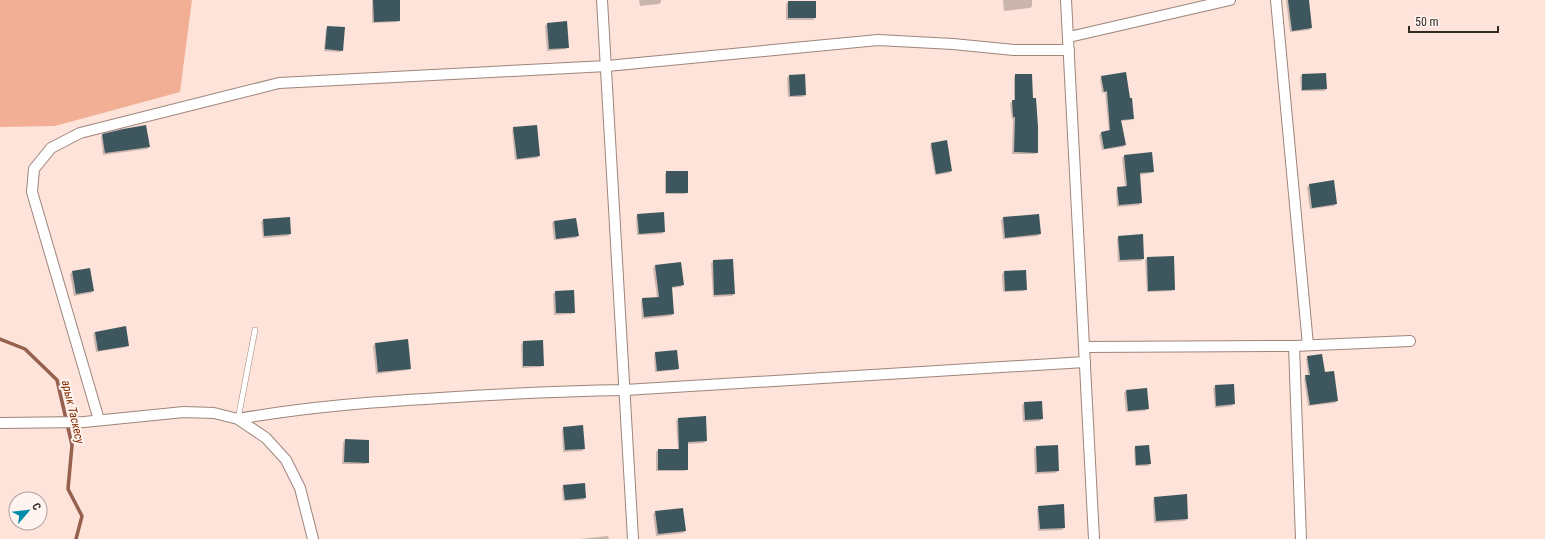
<svg xmlns="http://www.w3.org/2000/svg" width="1545" height="539" font-family="'Roboto Condensed',sans-serif">
	<rect width="100%" height="100%" fill="#fde3d9"/>
	<!-- green -->
	<path fill="#f3af95" d="M0 0H192L180 92 55 126 0 127Z"/>
	<!-- shadow -->
	<g fill="#0003">
		<path d="M372 0H399V20L397 22 372 23Z"/>
		<path d="M639 0H661V2L659 4 640 6Z"/>
		<path d="M1003 0H1032V6L1030 8 1004 11Z"/>
		<path d="M1286 0H1308L1311 28 1309 30 1290 32Z"/>
		<path d="M788 2 815 18 813 20H786V4Z"/>
		<path d="M547 24 568 47 566 49 547 51 545 26Z"/>
		<path d="M328 27 342 50 340 52 324 51 326 29Z"/>
		<path d="M1016 75 1032 99 1037 152 1035 154H1012L1013 119H1012L1010 103 1014 101V77Z"/>
		<path d="M1302 75 1326 89 1324 91H1301L1300 77Z"/>
		<path d="M789 76 805 95 803 97H788L787 78Z"/>
		<path d="M1102 77 1133 118 1131 120 1121 121 1125 145 1123 147 1102 150 1099 135 1101 133 1109 132 1105 92 1102 93 1100 79Z"/>
		<path d="M514 128 539 156 537 158 515 160 512 130Z"/>
		<path d="M103 135 149 147 147 149 103 155 101 137Z"/>
		<path d="M932 144 951 171 949 173 935 175 930 146Z"/>
		<path d="M1151 153 1153 171 1151 173 1139 175 1141 203 1139 205 1117 207 1116 190 1118 188 1125 187 1122 158 1124 156Z"/>
		<path d="M667 172 687 192 685 194H665V174Z"/>
		<path d="M1309 185 1336 204 1334 206 1310 209 1307 187Z"/>
		<path d="M638 215 664 232 662 234 637 235 636 217Z"/>
		<path d="M1003 218 1040 234 1038 236 1003 239 1001 220Z"/>
		<path d="M263 220 290 234 288 236 263 238 261 222Z"/>
		<path d="M554 221 578 236 576 238 554 240 552 223Z"/>
		<path d="M1119 237 1143 259 1141 261 1118 262 1117 239Z"/>
		<path d="M1147 258 1174 289 1172 291 1147 292 1145 260Z"/>
		<path d="M732 260 734 294 732 296 713 297 711 263 713 261Z"/>
		<path d="M655 266 683 285 681 287 671 288 673 314 671 316 642 319 641 301 643 299 657 298 653 268Z"/>
		<path d="M72 272 93 291 91 293 74 296 70 274Z"/>
		<path d="M1004 272 1026 289 1024 291 1003 292 1002 274Z"/>
		<path d="M555 292 574 312 572 314 554 315 553 294Z"/>
		<path d="M95 332 128 345 126 347 96 352 93 334Z"/>
		<path d="M523 342 543 365 541 367 522 368 521 344Z"/>
		<path d="M375 344 410 368 408 370 376 374 373 346Z"/>
		<path d="M656 353 678 368 676 370 655 372 654 355Z"/>
		<path d="M1308 357 1324 373 1337 401 1335 403 1308 406 1304 378 1308 376 1306 359Z"/>
		<path d="M1215 386 1234 404 1232 406 1215 408 1213 388Z"/>
		<path d="M1126 391 1147 409 1145 411 1126 412 1124 393Z"/>
		<path d="M1024 403 1042 419 1040 421 1023 422 1022 405Z"/>
		<path d="M705 418 706 441 704 443 687 444V469L685 471H656V452L658 450H678L676 421 678 419Z"/>
		<path d="M564 428 584 449 582 451 563 452 562 430Z"/>
		<path d="M345 440 368 462 366 464H342L343 442Z"/>
		<path d="M1036 447 1058 471 1056 473 1035 474 1034 449Z"/>
		<path d="M1136 447 1150 464 1148 466H1135L1134 449Z"/>
		<path d="M564 486 585 498 583 500 563 501 562 488Z"/>
		<path d="M1155 498 1187 519 1185 521 1154 523 1153 500Z"/>
		<path d="M1039 507 1064 528 1062 530 1038 531 1037 509Z"/>
		<path d="M655 512 685 531 683 533 656 536 653 514Z"/>
		<path d="M608 536 609 539H580Z"/>
	</g>
	<g fill="none" stroke-linecap="round" stroke-linejoin="round">
		<!-- stream -->
		<path stroke="#95614e" stroke-width="3.5" d="M0 339 25 349 57 380 72 445 68 489 82 516 76 539"/>
	</g>
	<!-- building -->
	<g fill="#3e565e">
		<path d="M373 0H400V21L374 22Z"/>
		<path d="M1288 0H1309L1312 28 1292 31Z"/>
		<rect x="788" y="1" width="28" height="17"/>
		<path d="M567 21 569 48 549 49 547 23Z"/>
		<path d="M327 26 345 27 343 51 325 49Z"/>
		<path d="M1126 72 1130 98H1132L1134 119 1121 120 1126 145 1104 149 1101 132 1110 130 1107 91 1104 92 1101 76Z"/>
		<path d="M1326 73 1327 89 1302 90V74Z"/>
		<path d="M805 74 806 95 790 96 789 75Z"/>
		<path d="M1015 74H1032L1033 98H1036L1038 127V153L1014 152 1015 117H1013L1012 100H1015Z"/>
		<path d="M146 125 150 147 105 153 102 134 123 129Z"/>
		<path d="M537 125 540 156 517 159 513 127Z"/>
		<path d="M947 140 952 171 936 174 931 143Z"/>
		<path d="M1152 152 1154 172 1140 173 1142 203 1119 205 1117 187 1127 186 1124 155Z"/>
		<rect x="666" y="171" width="22" height="22"/>
		<path d="M1334 180 1337 204 1312 208 1309 184Z"/>
		<path d="M664 212 665 232 639 234 637 214Z"/>
		<path d="M1039 214 1041 234 1005 238 1003 217Z"/>
		<path d="M290 217 291 234 264 236 263 219Z"/>
		<path d="M576 218 579 236 556 239 554 221Z"/>
		<path d="M1143 234 1144 259 1120 260 1118 236Z"/>
		<path d="M1174 256 1175 290 1148 291 1147 257Z"/>
		<path d="M733 259 735 294 714 295 713 260Z"/>
		<path d="M681 262 684 285 672 287 674 314 644 317 642 298 659 297 655 265Z"/>
		<path d="M90 268 94 291 76 294 72 271Z"/>
		<path d="M1026 270 1027 290 1005 291 1004 271Z"/>
		<path d="M574 290 575 313H556L555 291Z"/>
		<path d="M126 326 129 346 98 351 95 332Z"/>
		<path d="M408 339 411 369 378 372 375 343Z"/>
		<path d="M543 340 544 366H523V341Z"/>
		<path d="M677 350 679 369 657 371 655 352Z"/>
		<path d="M1322 354 1325 372 1334 371 1338 401 1310 405 1305 375H1310L1307 356Z"/>
		<path d="M1234 384 1235 404 1216 406 1215 385Z"/>
		<path d="M1147 388 1149 409 1128 411 1126 390Z"/>
		<path d="M1042 401 1043 419 1025 420 1024 402Z"/>
		<path d="M706 416 707 441 688 442V470H658V449H679L678 418Z"/>
		<path d="M583 425 585 449 565 450 563 427Z"/>
		<path d="M345 439 369 440V463L344 462Z"/>
		<path d="M1058 445 1059 471 1037 472 1036 446Z"/>
		<path d="M1149 445 1151 464 1136 465 1135 446Z"/>
		<path d="M585 483 586 498 565 500 563 485Z"/>
		<path d="M1187 494 1188 519 1156 521 1154 497Z"/>
		<path d="M1064 504 1065 528 1040 529 1038 506Z"/>
		<path d="M683 508 686 531 658 534 655 511Z"/>
	</g>
	<g fill="none" stroke-linecap="round" stroke-linejoin="round">
		<!-- service casing -->
		<g stroke="#9d857c" stroke-width="6">
			<path id="service" d="M238 419 255 330"/>
		</g>
		<!-- minor casing -->
		<g stroke="#9d857c" stroke-width="12">
			<g id="minor">
				<path d="M602 0 633 539"/>
				<path d="M1066 0 1094 539"/>
				<path d="M1276 0 1308 345"/>
				<path d="M1069 37 1230 0"/>
				<path d="M1294 346 1301 539"/>
				<path d="M1085 347 1294 346 1410 341"/>
				<path d="M238 419C305 407 372 402 440 398 502 394 563 391 625 390L1085 362"/>
				<path d="M99 420 32 192 34 169 51 148 80 133 279 83 607 66 878 40 953 44 1014 50H1069"/>
				<path d="M0 423 84 422 184 412 214 413 238 419 266 438 286 460 300 488 313 539"/>
			</g>
		</g>
		<!-- service -->
		<use href="#service" stroke="#fff" stroke-width="5"/>
		<!-- minor -->
		<use href="#minor" stroke="#fff" stroke-width="10"/>
	</g>
	<g text-anchor="middle" dominant-baseline="central" stroke-width="4" stroke-linejoin="round" paint-order="stroke">
		<!-- water labels -->
		<g font-size="12" font-style="italic" fill="#802b00" stroke="#fff4f0">
			<text transform="translate(73 412) rotate(77)">арык Таскесу</text>
		</g>
	</g>
	<!-- north arrow -->
	<g transform="translate(28 511) rotate(62)"><circle r="19" fill="#fff4f0" stroke="#ada39f"/>
	<path d="M0-3L7 15L0 10L-7 15Z" fill="#008baa"/>
	<text y="-6" font-size="11" font-weight="bold" text-anchor="middle" fill="#322925">С</text>
	</g>
	<!-- scale -->
	<path d="M1409 26v6h89v-6" fill="none" stroke="#322925" stroke-width="2"/>
	<text x="1415" y="26" font-size="12" fill="#322925" stroke="#fff4f0" stroke-width="3" paint-order="stroke">50 m</text>
</svg>
